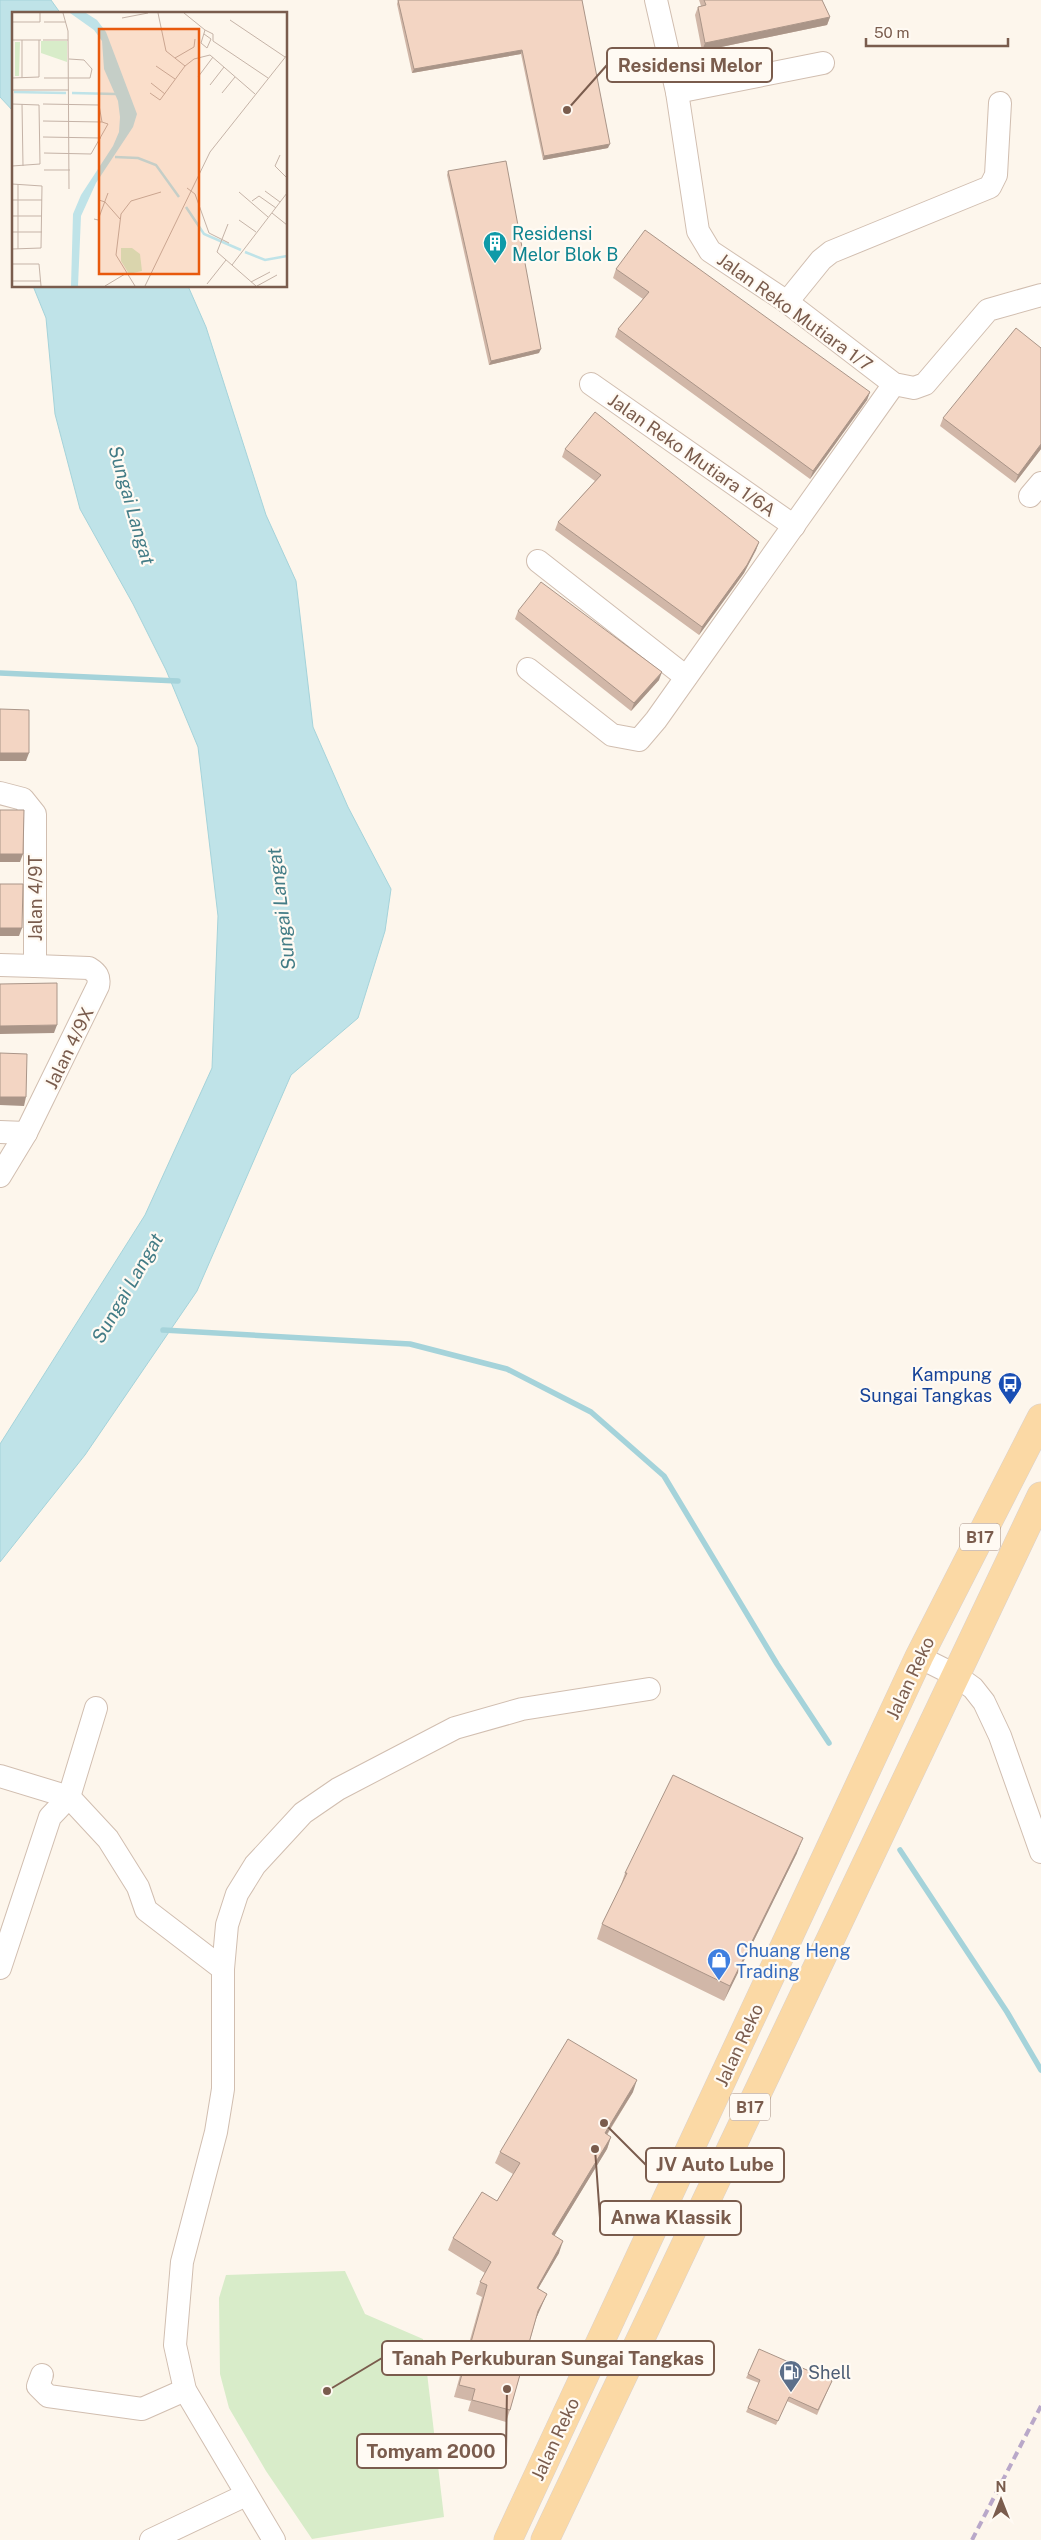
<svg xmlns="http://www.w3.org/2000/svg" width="1041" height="2540" font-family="'Public Sans',sans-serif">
	<rect width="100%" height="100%" fill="#fdf6ec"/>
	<!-- green -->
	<path fill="#d8ecc9" d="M345 2271 365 2314 423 2339 444 2517 312 2539 266 2471 229 2408 220 2374 219 2298 226 2275Z"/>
	<!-- water -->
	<g fill="#bfe3e8" stroke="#a5d3da">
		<path d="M0 0H51L61 14H14V112L0 97Z"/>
		<path d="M33 286H188L206 327 266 515 296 581 313 727 348 807 391 889 385 931 358 1018 291 1075 197 1291 85 1455 0 1562V1444L145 1215 212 1068 218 916 198 747 166 670 133 604 80 509 55 414 46 318Z"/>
	</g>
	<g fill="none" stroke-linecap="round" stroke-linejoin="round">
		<!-- stream -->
		<g stroke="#a5d3da" stroke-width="5.5">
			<path d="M0 673 178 681"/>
			<path d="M163 1330 410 1344 507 1369 591 1412 664 1476 777 1664 829 1743"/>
			<path d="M900 1850 1007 2012 1041 2070"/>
		</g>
		<!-- street casing -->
		<g stroke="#d1beb0" stroke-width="24">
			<g id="street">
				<path d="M656 0 677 92 698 231 710 251 787 302 894 384 914 388 925 384 988 310 1041 295"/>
				<path d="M677 92 823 63"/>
				<path d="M787 302 821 260 831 252 990 187 996 175 1000 103"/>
				<path d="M591 384 794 526"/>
				<path d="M1030 496 1041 483"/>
				<path d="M538 561 686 677"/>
				<path d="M528 669 612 735 639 740 656 720 894 384"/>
				<path d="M0 793 23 799 35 814V966L0 965"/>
				<path d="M0 1132 26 1133"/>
				<path d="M0 1176 26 1133 98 986C100 977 97 973 89 968L35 966"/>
				<path d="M919 1657 955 1675 973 1688 984 1702 1000 1736 1041 1852"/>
				<path d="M0 1776 69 1797 108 1839 138 1887 146 1910 223 1969"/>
				<path d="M0 1968 50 1817 69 1797 96 1708"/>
				<path d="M42 2375 38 2386 48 2396 142 2409 185 2390"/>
				<path d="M151 2540 246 2495"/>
				<path d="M274 2540 185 2390 175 2345 182 2262 216 2132 223 2089V1969L227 1925 237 1894 255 1865 303 1813 338 1789 455 1728 522 1709 649 1689"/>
			</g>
		</g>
		<!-- primary casing -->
		<g stroke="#dad1cd" stroke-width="29">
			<g id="primary">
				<path d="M508 2540 919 1657 1041 1418"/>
				<path d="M545 2540 1041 1496"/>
			</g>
		</g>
		<!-- street -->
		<use href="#street" stroke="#fff" stroke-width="22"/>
		<!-- primary -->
		<use href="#primary" stroke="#fbd9a5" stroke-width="28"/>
		<!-- rail -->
		<path stroke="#b9a8c9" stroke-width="4" stroke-dasharray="8 5" stroke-linecap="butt" d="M972 2540 1041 2406"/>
	</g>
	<!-- wall -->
	<g fill="#d1b7a8">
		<path d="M398 0H582L608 148 543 160 521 54 412 73 397 4Z"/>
		<path d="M699 0H822L830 17 827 25 702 51 695 15 698 7 701 6Z"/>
		<path d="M448 171 539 353 489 365 447 175Z"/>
		<path d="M616 269 870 392 867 400 810 479 615 337 618 329 643 299 613 278Z"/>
		<path d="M943 418 1041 449 1015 483 940 426Z"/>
		<path d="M565 449 759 542 756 550 744 573 699 635 555 530 558 522 595 481 562 457Z"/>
		<path d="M518 611 659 680 631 711 515 619Z"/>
		<path d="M797 1853 724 2001 597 1939 602 1924 620 1888 625 1873Z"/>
		<path d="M633 2092 607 2135 611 2137 607 2149 554 2236 559 2253 538 2289 547 2294 542 2305 536 2319 510 2410 506 2422 468 2411 471 2401 454 2397 482 2297 476 2294 480 2282 485 2273 448 2250 453 2238 497 2201 513 2174 495 2163 500 2152Z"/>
		<path d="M748 2374 832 2381 817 2415 787 2401 776 2425 746 2412 759 2383 746 2378Z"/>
	</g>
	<!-- shaded-wall -->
	<g fill="#aa9588">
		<path d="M830 17 827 25 702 51 705 43Z"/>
		<path d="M522 50 521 54 412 73 414 69Z"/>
		<path d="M610 144 608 148 543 160 544 156Z"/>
		<path d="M541 349 539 353 489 365 491 361Z"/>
		<path d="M870 392 867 400 810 479 813 471Z"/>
		<path d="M1041 444V449L1015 483 1018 475Z"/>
		<path d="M759 542 756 550 744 573 699 635 702 627Z"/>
		<path d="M662 672 659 680 631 711 634 703Z"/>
		<path d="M0 753H29L26 761H0Z"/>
		<path d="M0 854H23L20 862H0Z"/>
		<path d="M0 928H22L19 936H0Z"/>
		<path d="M57 1025 54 1033 0 1034V1026Z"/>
		<path d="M0 1097H26L24 1106 0 1105Z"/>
		<path d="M803 1838 797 1853 724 2001 730 1986Z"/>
		<path d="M637 2080 633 2092 600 2145 605 2133Z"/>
		<path d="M611 2137 607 2149 548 2246 552 2234Z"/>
		<path d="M563 2241 559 2253 532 2299 537 2288Z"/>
		<path d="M547 2294 542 2305 534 2323 538 2311Z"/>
	</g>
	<!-- building -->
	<g fill="#f3d5c3" stroke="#aa9588">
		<path d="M398 0H582L610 144 544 156 522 50 414 69Z"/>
		<path d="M704 0H822L830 17 705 43 698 7 706 5Z"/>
		<path d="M506 161 541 349 491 361 448 171Z"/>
		<path d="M645 230 870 392 813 471 618 329 649 292 616 269Z"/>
		<path d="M1016 328 1041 348V444L1018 475 943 418Z"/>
		<path d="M595 412 759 542 747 565 702 627 558 522 601 475 565 449Z"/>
		<path d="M541 582 662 672 634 703 518 611Z"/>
		<path d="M0 709 29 710V753H0Z"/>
		<path d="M0 810H24L23 854H0Z"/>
		<path d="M0 884H23L22 928H0Z"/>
		<path d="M57 983V1025L0 1026V984Z"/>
		<path d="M0 1053 27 1054 26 1097H0Z"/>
		<path d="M673 1775 803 1838 730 1986 602 1924 627 1873H625Z"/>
		<path d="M568 2039 637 2080 605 2133 611 2137 552 2234 563 2241 537 2288 547 2294 538 2311 510 2410 472 2400 475 2389 459 2385 487 2285 480 2282 491 2262 453 2238 482 2192 497 2201 520 2163 500 2152Z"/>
		<path d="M759 2349 832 2381 818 2410 789 2397 778 2421 748 2408 760 2380 748 2374Z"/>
	</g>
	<!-- icons -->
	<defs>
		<g id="building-pin" transform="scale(1.25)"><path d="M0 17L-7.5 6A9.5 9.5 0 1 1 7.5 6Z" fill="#0f9aa8" stroke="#fffaf3"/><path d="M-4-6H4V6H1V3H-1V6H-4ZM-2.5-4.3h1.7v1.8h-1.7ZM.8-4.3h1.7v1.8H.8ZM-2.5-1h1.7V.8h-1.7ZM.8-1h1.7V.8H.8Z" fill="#fff"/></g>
		<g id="bus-pin" transform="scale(1.25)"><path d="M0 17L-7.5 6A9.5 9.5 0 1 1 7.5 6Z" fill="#1a4fb4" stroke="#fffaf3"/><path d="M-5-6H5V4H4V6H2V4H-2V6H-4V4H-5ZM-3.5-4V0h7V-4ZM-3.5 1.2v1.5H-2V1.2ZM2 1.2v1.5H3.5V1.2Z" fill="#fff"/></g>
		<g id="shop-pin" transform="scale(1.25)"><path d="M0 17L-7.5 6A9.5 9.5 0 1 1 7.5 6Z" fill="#3f7fe0" stroke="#fffaf3"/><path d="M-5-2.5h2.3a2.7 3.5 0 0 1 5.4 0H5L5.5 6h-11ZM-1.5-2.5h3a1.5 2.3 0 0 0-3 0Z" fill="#fff"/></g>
		<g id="fuel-pin" transform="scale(1.25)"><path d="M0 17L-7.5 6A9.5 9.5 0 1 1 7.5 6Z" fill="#5c6f8a" stroke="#fffaf3"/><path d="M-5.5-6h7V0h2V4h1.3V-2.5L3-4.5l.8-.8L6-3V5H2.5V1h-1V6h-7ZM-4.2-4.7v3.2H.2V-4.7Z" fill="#fff"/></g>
	</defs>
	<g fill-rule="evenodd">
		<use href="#building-pin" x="495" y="243"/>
		<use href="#bus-pin" x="1010" y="1384"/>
		<use href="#shop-pin" x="719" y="1960"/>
		<use href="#fuel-pin" x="791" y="2372"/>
	</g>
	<g text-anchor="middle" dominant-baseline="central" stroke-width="4.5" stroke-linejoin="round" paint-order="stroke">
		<!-- shield labels -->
		<g fill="#fffaf3" stroke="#a28b7f" stroke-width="1">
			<rect x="960" y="1523.5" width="40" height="27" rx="4"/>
			<rect x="730" y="2093.5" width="40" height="27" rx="4"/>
		</g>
		<g font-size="16" font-weight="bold" fill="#7a5c4d">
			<text x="980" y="1537">B17</text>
			<text x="750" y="2107">B17</text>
		</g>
		<!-- culture labels -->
		<g font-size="18" fill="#0d838f" stroke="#fffaf3" text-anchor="start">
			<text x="512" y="233">Residensi<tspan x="512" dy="21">Melor Blok B</tspan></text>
		</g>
		<!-- street labels -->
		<g font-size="18" fill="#7a5c4d" stroke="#fffaf3">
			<text transform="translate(795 312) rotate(36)">Jalan Reko Mutiara 1/7</text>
			<text transform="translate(692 455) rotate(35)">Jalan Reko Mutiara 1/6A</text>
			<text transform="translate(35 898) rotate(-90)">Jalan 4/9T</text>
			<text transform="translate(69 1048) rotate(-64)">Jalan 4/9X</text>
			<text transform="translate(910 1678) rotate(-65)">Jalan Reko</text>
			<text transform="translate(739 2045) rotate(-65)">Jalan Reko</text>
			<text transform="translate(555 2439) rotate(-65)">Jalan Reko</text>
		</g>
		<!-- transit labels -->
		<g font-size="18" fill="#164399" stroke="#fffaf3" text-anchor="end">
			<text x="992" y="1374">Kampung<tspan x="992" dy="21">Sungai Tangkas</tspan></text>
		</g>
		<!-- shop labels -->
		<g font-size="18" fill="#366cbe" stroke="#fffaf3" text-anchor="start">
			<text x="736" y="1950">Chuang Heng<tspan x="736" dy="21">Trading</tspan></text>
		</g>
		<!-- service labels -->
		<g font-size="18" fill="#4e5e75" stroke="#fffaf3" text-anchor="start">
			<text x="808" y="2372">Shell</text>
		</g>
		<!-- water labels -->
		<g font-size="19" font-style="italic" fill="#437c86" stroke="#fffaf3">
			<text transform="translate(132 505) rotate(74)">Sungai Langat</text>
			<text transform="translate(281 909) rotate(-97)">Sungai Langat</text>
			<text transform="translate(127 1288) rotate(-60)">Sungai Langat</text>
		</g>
	</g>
	<!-- overview -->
	<g transform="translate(12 12)">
		<rect width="275" height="275" fill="#fdf6ec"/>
		<path d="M29 29H55V50L29 41ZM3 30H8L7 64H3ZM109 236H120L128 242 130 259 117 262 109 249Z" fill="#d8ecc9"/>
		<path d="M58 1H74L85 8 94 20 125 102 121 115 84 171 69 204 66 274H59L61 202 69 183 101 134 107 120 108 105 106 89 92 57 90 29 82 18Z" fill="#bfe3e8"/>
		<path fill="none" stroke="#bfe3e8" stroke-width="2.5" d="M2 80 54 81M60 81 104 82M103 145 126 146 144 153 167 185M174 195 192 222 229 238M233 240 253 248 275 244"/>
		<path fill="none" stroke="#c5b3a7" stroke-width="1" d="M51 1 56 19 57 177M146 1 154 39 173 54M172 1 193 18 189 31 195 36 199 27 192 22M110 6 136 1M218 8 273 45M0 10H28V1M32 10H54M193 18 201 22V29L256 66M0 28H29M10 28V66M31 28H56M0 32V1M163 46 182 35 183 27M144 54 163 67M186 65 201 45M0 66 27 65V28M32 66H78L80 57 72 48 57 47M139 71 153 82M198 73 212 55M0 78H57M138 81 148 88 173 54 182 47 198 43 243 82M210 81 223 65M0 92 27 93 28 152 0 154M10 92 11 154M31 109 90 110 87 93 31 92M31 125 89 126M32 141 79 142 96 112 90 110M268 143 263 154 275 166M32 158H58M0 172 30 174 29 236 0 237M6 172V237M175 176 183 182 197 221 217 231M253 179 268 190M227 180 256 205M0 188H30M87 188 93 190 108 207M240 189 247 184 264 196M260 201 275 213M0 204H30M82 207 86 208 96 181M227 208 244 220M216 212 205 240 244 274M0 220H30M0 252H27L29 274M220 253 275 181M0 269H29M239 270 258 260M195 272 214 248M93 274 113 262M123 274 104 243 109 202 119 189 149 180M133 274 198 140 275 43M245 274 265 263"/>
		<path fill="#e8590c" fill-opacity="0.15" stroke="#e8590c" stroke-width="2.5" d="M87 17H187V262H87Z"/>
		<rect width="275" height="275" fill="none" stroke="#7a5c4d" stroke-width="2.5"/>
	</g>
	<!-- callouts -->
	<path fill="none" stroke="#7a5c4d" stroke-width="2" d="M567 110L607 65M604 2123L646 2165M595 2149L600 2218M327 2391L382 2358M507 2389L506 2451"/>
	<g fill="#7a5c4d" stroke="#fffaf3" stroke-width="2">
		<circle cx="567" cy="110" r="5"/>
		<circle cx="604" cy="2123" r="5"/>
		<circle cx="595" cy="2149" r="5"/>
		<circle cx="327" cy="2391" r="5"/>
		<circle cx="507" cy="2389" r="5"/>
	</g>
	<g fill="#fffaf3" stroke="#7a5c4d" stroke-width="2">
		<rect x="607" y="48" width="165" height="34" rx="5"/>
		<rect x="646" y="2148" width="138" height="34" rx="5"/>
		<rect x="600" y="2201" width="141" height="34" rx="5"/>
		<rect x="382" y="2341" width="332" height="34" rx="5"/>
		<rect x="357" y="2434" width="149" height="34" rx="5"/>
	</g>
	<g font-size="19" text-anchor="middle" font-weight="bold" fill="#7a5c4d">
		<text x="690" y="72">Residensi Melor</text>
		<text x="715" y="2171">JV Auto Lube</text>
		<text x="671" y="2224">Anwa Klassik</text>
		<text x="548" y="2365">Tanah Perkuburan Sungai Tangkas</text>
		<text x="431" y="2458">Tomyam 2000</text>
	</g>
	<!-- north arrow -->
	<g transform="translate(1001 2500)" stroke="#fffaf3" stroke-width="4" paint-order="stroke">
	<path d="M0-4L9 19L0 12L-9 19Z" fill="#7a5c4d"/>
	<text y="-8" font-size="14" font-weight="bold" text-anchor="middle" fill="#7a5c4d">N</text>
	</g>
	<!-- scale -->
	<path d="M866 38v8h142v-8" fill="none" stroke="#7a5c4d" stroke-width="2.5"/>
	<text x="874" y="38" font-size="15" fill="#7a5c4d" stroke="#fffaf3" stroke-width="4" paint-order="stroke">50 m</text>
</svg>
